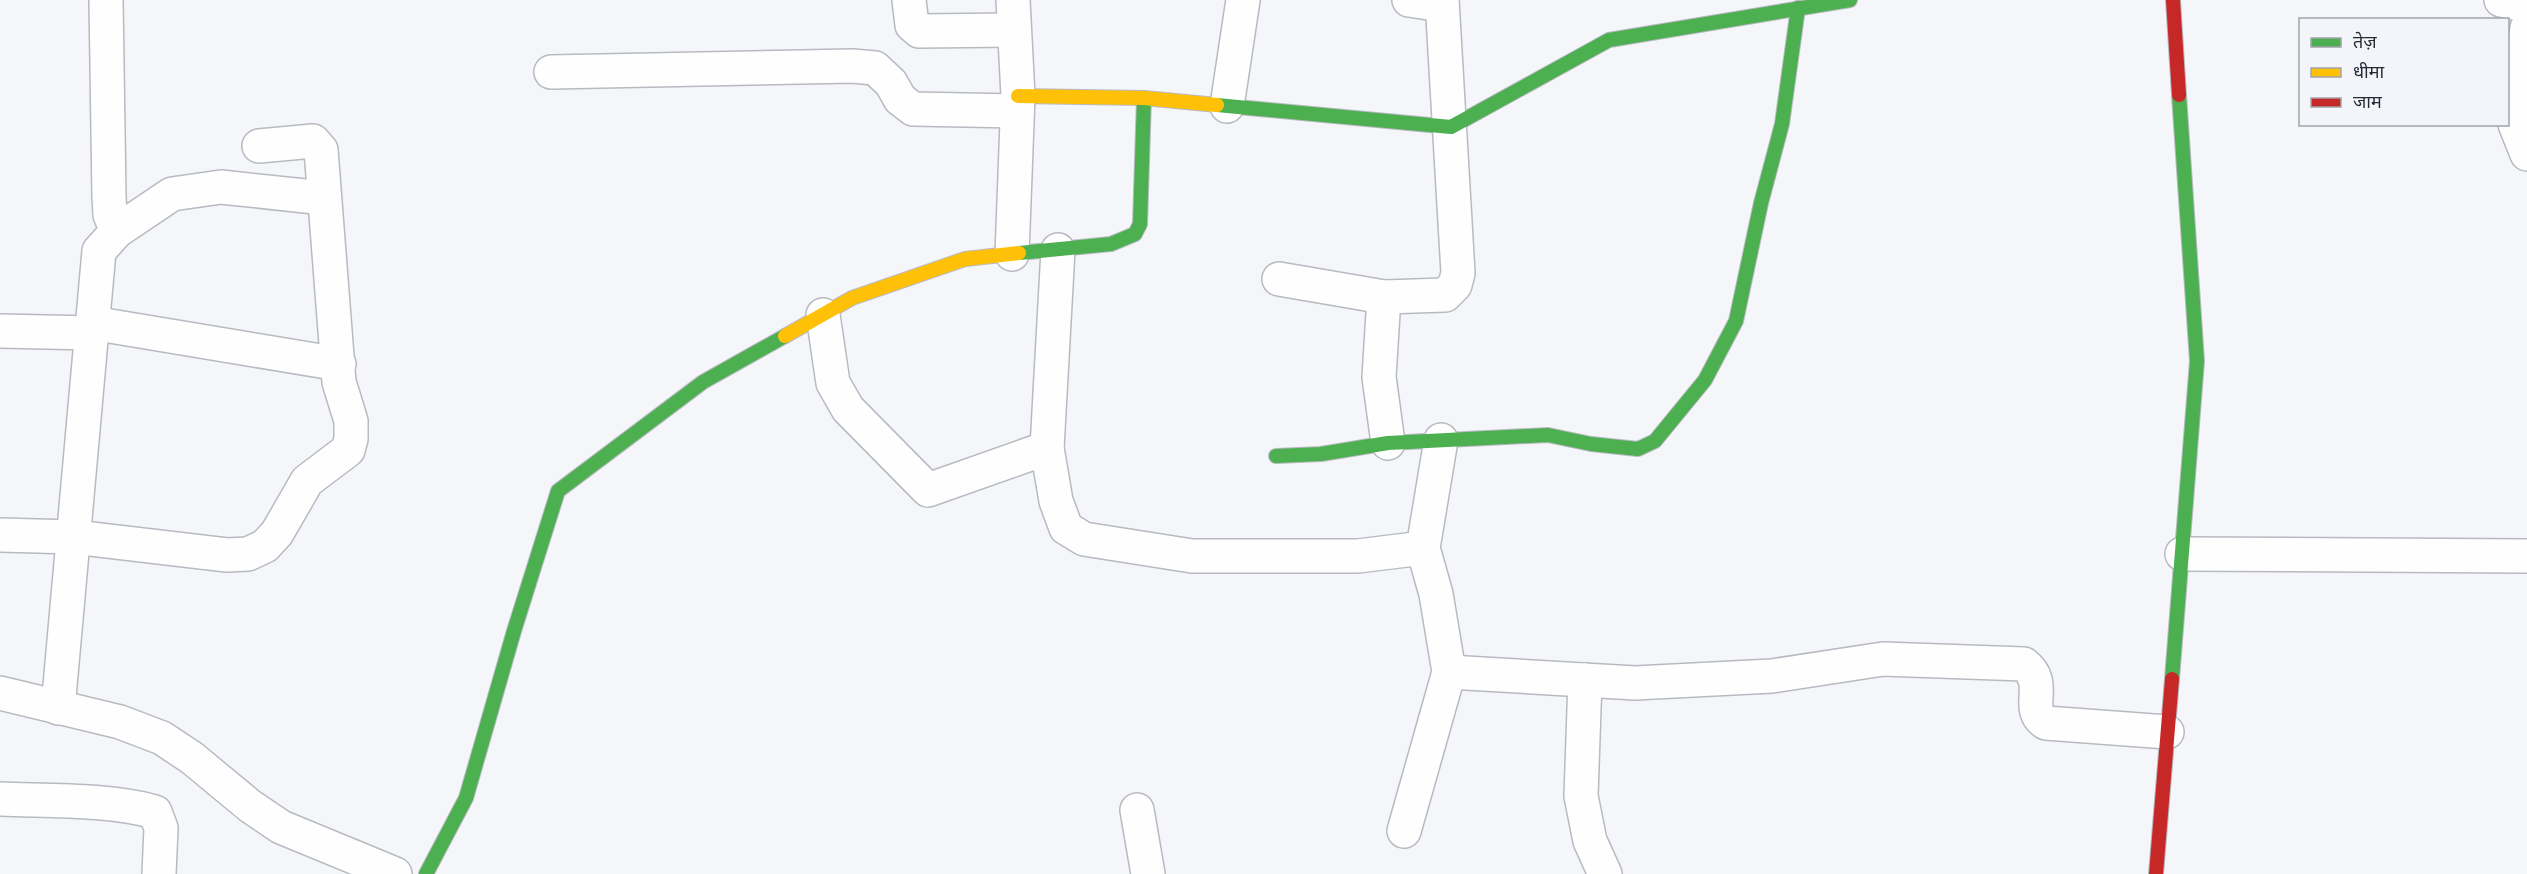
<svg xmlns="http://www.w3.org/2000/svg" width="2527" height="874" font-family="Cabin,'Noto Sans Devanagari',sans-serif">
	<rect width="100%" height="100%" fill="#f5f6fa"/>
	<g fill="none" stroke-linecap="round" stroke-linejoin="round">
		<!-- street casing -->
		<g stroke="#b8bac1" stroke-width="36">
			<g id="street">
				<path d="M106 0 109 197 110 215 117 231"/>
				<path d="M909 0 912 25 919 31 1014 30"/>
				<path d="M1409 0 1442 5"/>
				<path d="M2501 0 2527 6"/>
				<path d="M2527 28 2515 107V124L2527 154"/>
				<path d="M551 72 852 66 875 68 891 83 900 99 913 109 1017 111"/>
				<path d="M1227 106 1243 0"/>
				<path d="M1058 250 1047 448 1056 501 1066 528 1084 539 1192 556H1358L1423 548"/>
				<path d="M1012 254 1018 96 1013 0"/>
				<path d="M1279 279 1384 297 1445 295 1455 285 1458 273 1442 0"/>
				<path d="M1384 297 1379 377 1388 443"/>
				<path d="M823 315 833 383 848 409 928 490 1047 448"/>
				<path d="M92 323 339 364"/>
				<path d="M0 331 92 333"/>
				<path d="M0 535 74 537 227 555 248 554 265 546 277 533 307 481 348 450 351 439V421L339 382 321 150 313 141 259 146"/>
				<path d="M2182 554 2527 556"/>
				<path d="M1449 672 1635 683 1772 676 1883 659 2024 664C2050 684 2023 709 2046 723L2167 732"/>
				<path d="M1585 680 1581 796 1590 841 1605 874"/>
				<path d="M0 693 120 722 162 738 192 758 250 806 281 827 395 874"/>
				<path d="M58 708 99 251 117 231 172 194 221 187 324 198"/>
				<path d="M0 799C48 801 110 799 155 812L161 828 159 874"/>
				<path d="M1137 810 1148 874"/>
				<path d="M1404 831 1449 672 1436 594 1423 548 1441 440"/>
			</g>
		</g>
		<!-- fast casing -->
		<g stroke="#b8bac1" stroke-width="16">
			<g id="fast">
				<path d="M1217 105 1451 127 1609 40 1850 0"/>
				<path d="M1019 253 1111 244 1135 234 1140 224 1144 98"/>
				<path d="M1276 456 1321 454 1388 443 1548 435 1591 444 1638 449 1655 441 1705 380 1736 321 1761 203 1782 124 1798 8"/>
				<path d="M2172 679 2197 361 2179 95"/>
				<path d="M426 874 466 798 514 631 558 491 703 382 785 336"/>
			</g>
		</g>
		<!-- slow casing -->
		<g stroke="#b8bac1" stroke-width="16">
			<g id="slow">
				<path d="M1018 96 1144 98 1217 105"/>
				<path d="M785 336 852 298 965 259 1019 253"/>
			</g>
		</g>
		<!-- jam casing -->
		<g stroke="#b8bac1" stroke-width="16">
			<g id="jam">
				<path d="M2173 0 2179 95"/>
				<path d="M2156 874 2172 679"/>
			</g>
		</g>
		<!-- street -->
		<use href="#street" stroke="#fefefe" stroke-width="33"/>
		<!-- fast -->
		<use href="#fast" stroke="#4caf50" stroke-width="14"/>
		<!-- slow -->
		<use href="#slow" stroke="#ffc107" stroke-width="14"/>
		<!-- jam -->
		<use href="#jam" stroke="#c62828" stroke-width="14"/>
	</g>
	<!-- legend -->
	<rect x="2299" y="18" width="210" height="108" fill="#f4f5fb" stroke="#a2a3ab" stroke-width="1.5"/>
	<rect x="2311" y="38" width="30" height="9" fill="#4caf50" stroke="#a2a3ab" stroke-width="1.5"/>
	<text x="2353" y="48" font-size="18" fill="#272934">तेज़</text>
	<rect x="2311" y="68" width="30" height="9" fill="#ffc107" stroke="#a2a3ab" stroke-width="1.5"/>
	<text x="2353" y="78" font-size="18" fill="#272934">धीमा</text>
	<rect x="2311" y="98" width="30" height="9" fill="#c62828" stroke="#a2a3ab" stroke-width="1.5"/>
	<text x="2353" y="108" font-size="18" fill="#272934">जाम</text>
</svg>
